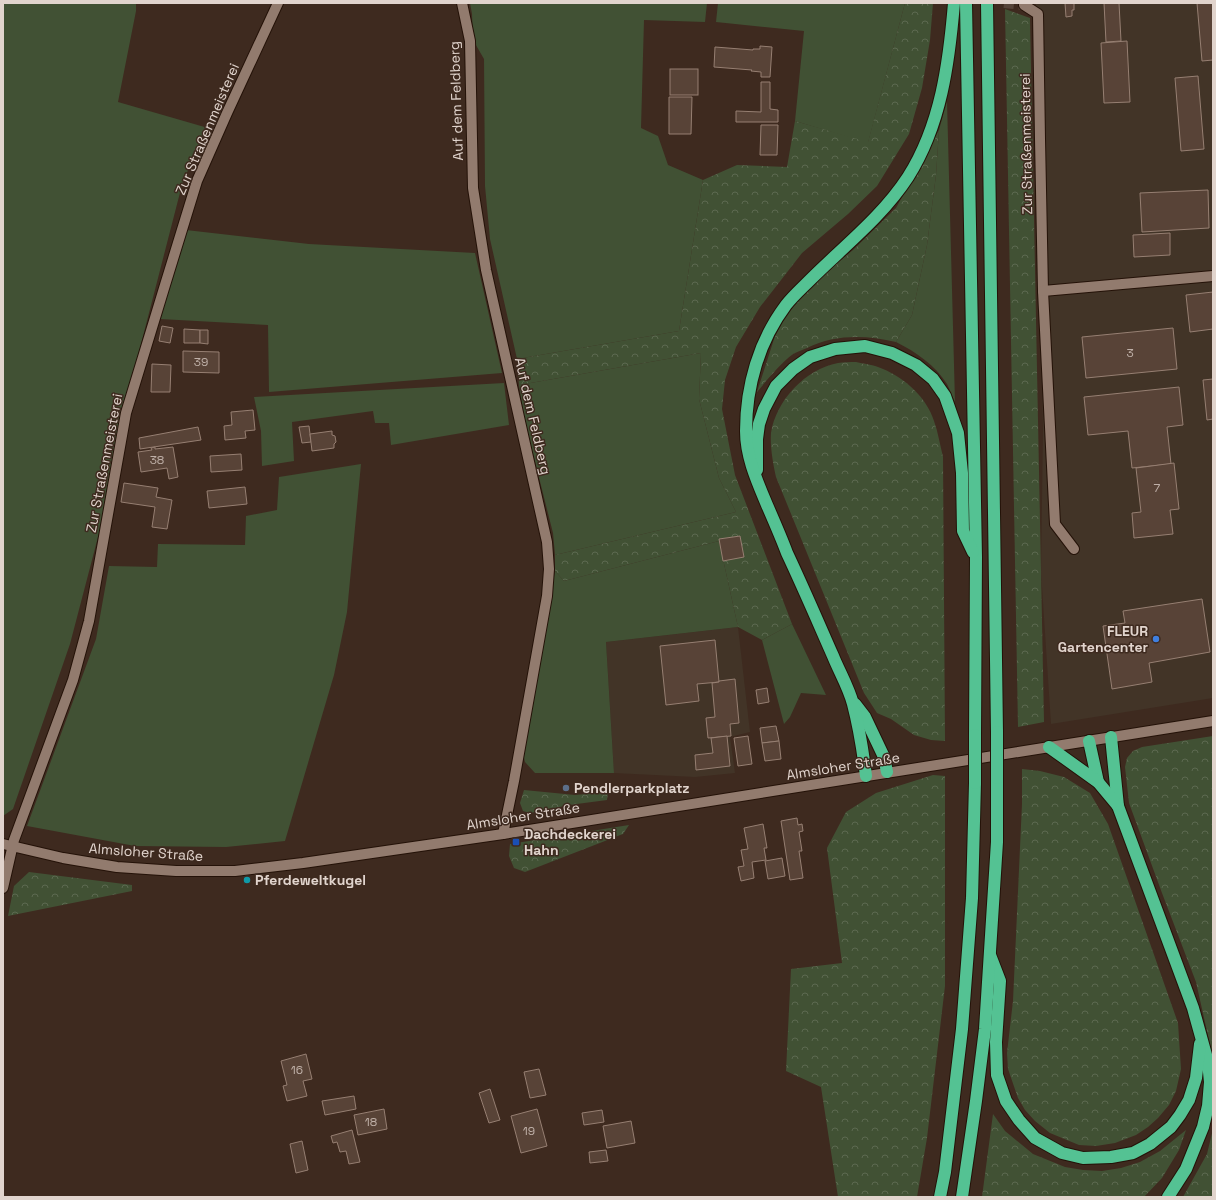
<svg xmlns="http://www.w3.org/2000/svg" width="1216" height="1200" font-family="'Space Grotesk',sans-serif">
	<defs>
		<pattern id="forest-crowns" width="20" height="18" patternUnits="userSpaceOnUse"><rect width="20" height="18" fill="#415134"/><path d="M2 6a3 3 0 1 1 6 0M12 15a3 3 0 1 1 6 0" fill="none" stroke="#5c6950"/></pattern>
	</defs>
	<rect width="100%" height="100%" fill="#3e2a1f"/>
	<!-- commercial -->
	<g fill="#423427">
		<path d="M1036 3H1213V698L1051 724 1041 572 1043 428 1035 125Z"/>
		<path d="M738 627 750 732 730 737 735 773 695 777 614 773 606 642Z"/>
	</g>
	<!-- green -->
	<g fill="#415134">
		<path d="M3 3H136V11L118 102 208 128 183 181 115 445 103 518 70 644 13 809 3 816Z"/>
		<path d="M470 3H707L705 22 644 20 641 128 658 136 668 165 703 180 679 331 517 359 490 239 485 186 484 59 473 40 472 14Z"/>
		<path d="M718 3H905L868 143 795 121 804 31 716 22Z"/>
		<path d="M947 101 955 402C952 396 950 390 947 384 935 365 916 352 896 342L912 315 927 245 936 175 939 130Z"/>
		<path d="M186 230 309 244 475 253 502 373 269 392 268 325 160 319Z"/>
		<path d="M701 353 699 399 719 478 736 512 555 555 553 533 525 422 519 385Z"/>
		<path d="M504 383 509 425 391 445 389 423H375L373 411 292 422 294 461 262 466 261 431 254 397Z"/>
		<path d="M361 464 347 612 334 675 285 841 226 847 135 846 27 826 96 639 109 566 157 567 158 544 245 545 246 516 277 510 279 477Z"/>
		<path d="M719 541 738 627 606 642 614 773H535L525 762 523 754 555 571 564 581Z"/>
		<path d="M792 624 826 695 801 693 790 717 784 724 762 640Z"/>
	</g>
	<!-- forest -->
	<g fill="url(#forest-crowns)">
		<path d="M905 3H933L930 40 922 88 909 134 877 186 848 214 802 253 760 307 736 347 725 380 722 409 735 475 792 624 762 640 738 627 719 541 564 581 555 571V555L736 512 719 478 699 399 701 353 519 385 517 359 679 331 703 180 737 165 787 167 795 121 868 142Z"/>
		<path d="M1005 9 1030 18 1044 722 1018 727Z"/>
		<path d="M939 130 936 175 927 245 912 315 896 342C866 335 835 334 807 348 802 350 797 352 793 354 779 365 768 379 757 392L775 336 792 304 825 273 853 250 896 208Z"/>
		<path d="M856 362C865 364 875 365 883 369 905 378 927 398 934 421 938 432 940 445 943 457L945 741 931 740 914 735 891 719 877 713 864 693 776 477C773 463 770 447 771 433 776 401 805 369 838 363 843 362 850 362 856 362Z"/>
		<path d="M1213 736V1058L1196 982 1162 893 1129 803 1125 767 1127 758 1133 751 1142 747Z"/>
		<path d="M1022 769 1040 771 1064 777 1090 793 1108 824 1178 1023 1181 1069 1176 1091 1169 1105 1158 1118 1148 1127 1136 1135 1115 1143 1096 1146 1079 1145 1050 1133 1035 1121 1025 1110 1018 1098 1008 1069 1007 1053 1013 1001 1022 804Z"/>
		<path d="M933 775 945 776V986L927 1138 917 1197H838L821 1087 786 1071 791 969 842 963 827 848 846 812 876 793Z"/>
		<path d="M524 790 575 795 608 792 607 800 569 805 530 813 523 811 520 803Z"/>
		<path d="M629 825 623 834 525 872 514 868 509 856 510 844Z"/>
		<path d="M29 872 132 885V891L8 916 14 886Z"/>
		<path d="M993 1114 1005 1131 1033 1154 1065 1167 1083 1170 1102 1171 1121 1168 1140 1162 1160 1151 1186 1130 1179 1150 1162 1178 1144 1197H982Z"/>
		<path d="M1213 1129V1197H1183L1207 1154Z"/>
	</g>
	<!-- building -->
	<g fill="#584337" stroke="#967f72">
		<path d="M1065 3H1074V10H1072V16L1066 17Z"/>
		<path d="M1104 3H1119L1121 41 1106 42Z"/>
		<path d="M1197 3H1213V60L1202 61Z"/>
		<path d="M1127 41 1130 102 1104 103 1101 43Z"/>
		<path d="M760 46 772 47 770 77H761V72L751 71 752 70 714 67 715 47 753 50V49H760Z"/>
		<rect x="670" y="69" width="28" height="26"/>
		<path d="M1198 76 1204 149 1181 151 1175 78Z"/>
		<path d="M761 82H770V109L778 110V122H736V111L761 112Z"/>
		<path d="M669 97H692L691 134H669Z"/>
		<path d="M761 125H778L777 155H760Z"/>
		<path d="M1208 190 1209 228 1142 232 1140 193Z"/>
		<path d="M1170 233V255L1134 257 1133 235Z"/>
		<path d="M1213 292V329L1190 332 1186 295Z"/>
		<path d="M162 326 173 328 170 343 159 341Z"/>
		<path d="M1173 328 1177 369 1086 378 1082 337Z"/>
		<path d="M184 329 200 330V343H184Z"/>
		<path d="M200 330H208V344L200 343Z"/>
		<path d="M183 351 219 352V373L183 372Z"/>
		<path d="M152 364 171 365 170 392H151Z"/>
		<path d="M1213 379V419L1207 420 1203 380Z"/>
		<path d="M1179 387 1183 425 1167 427 1171 464 1132 468 1128 431 1088 435 1084 397Z"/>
		<path d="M253 410 255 430 245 431 246 438 225 440 224 426 232 425 231 412Z"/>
		<path d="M309 426 311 442 302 443 299 427Z"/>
		<path d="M198 427 201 440 140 449 139 438Z"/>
		<path d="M332 431V435L335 436 336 442 334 444V448L312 451 310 434Z"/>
		<path d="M155 447V449L173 447 178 477 169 479 167 468 141 472 138 452 152 450 151 448Z"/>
		<path d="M241 454 242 470 211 472 210 456Z"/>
		<path d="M1174 463 1179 509 1170 510 1173 534 1134 538 1132 513 1141 512 1136 468Z"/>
		<path d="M124 483 158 488 156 497 172 500 167 529 152 527 155 507 121 502Z"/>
		<path d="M245 487 247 504 209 508 207 491Z"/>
		<path d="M740 536 744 557 723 561 719 539Z"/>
		<path d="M1202 599 1210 652 1149 663 1152 682 1112 689 1103 626 1125 623 1123 611Z"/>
		<path d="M715 640 719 682 697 684 699 701 666 705 660 646Z"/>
		<path d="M735 679 739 723 730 724 731 736 708 738 706 718 715 717 712 683 719 682V681Z"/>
		<path d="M767 688 769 702 758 704 756 690Z"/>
		<path d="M776 726 779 741 762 743 760 728Z"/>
		<path d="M727 736 730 766 696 770 695 755 713 753 711 738Z"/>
		<path d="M748 736 752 764 738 766 734 738Z"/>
		<path d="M779 741 781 759 765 761 762 743Z"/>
		<path d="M797 818 798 825 802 824 803 831 799 832 802 851H799L803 878 790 880 781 821Z"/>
		<path d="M763 824 767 848H764L766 860 752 862 754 878 741 881 738 867 744 866 741 850 748 849 744 828Z"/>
		<path d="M782 858 785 876 768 879 765 861Z"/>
		<path d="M306 1054 312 1079 303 1081 307 1096 287 1101 283 1086 287 1085 281 1061Z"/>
		<path d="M539 1069 546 1095 530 1098 524 1072Z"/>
		<path d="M490 1089 500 1120 489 1123 479 1093Z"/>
		<path d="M354 1096 356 1109 325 1115 322 1101Z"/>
		<path d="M384 1109 387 1129 358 1135 354 1115Z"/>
		<path d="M537 1109 547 1146 521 1153 511 1116Z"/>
		<path d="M602 1110 604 1122 584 1125 582 1113Z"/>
		<path d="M631 1121 635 1143 607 1148 603 1126Z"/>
		<path d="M352 1130 360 1162 349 1164 346 1151 340 1152 337 1142 333 1143 331 1136Z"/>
		<path d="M302 1141 308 1170 296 1173 290 1144Z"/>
		<path d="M606 1150 608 1161 590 1163 589 1152Z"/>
	</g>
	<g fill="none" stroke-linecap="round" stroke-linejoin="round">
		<!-- minor-tunnel -->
		<path stroke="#564439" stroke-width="10" stroke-dasharray="10 5" stroke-linecap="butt" d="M1004 3 1024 5"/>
		<!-- minor casing -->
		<g stroke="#241208" stroke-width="12">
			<g id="minor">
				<path d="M462 3 470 41 473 188 486 270 547 542 549 569 547 596 514 781 503 834"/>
				<path d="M1024 5 1038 14 1040 139 1043 291 1055 524 1074 549"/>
				<path d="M1043 291 1213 276"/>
				<path d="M3 844 63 858 117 867 176 871H235L303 863 503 834 1213 721"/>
				<path d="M3 888 14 840 73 680 89 621 126 413 165 285 197 181 227 113 278 3"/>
			</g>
		</g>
		<!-- highway casing -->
		<g stroke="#241208" stroke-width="14">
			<g id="highway">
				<path d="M966 3 976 557 975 735"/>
				<path d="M987 3 997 732"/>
				<path d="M757 470V439L759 424 764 409 776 386 793 369 810 357 835 349 865 346 892 353 916 365 933 379 945 396 958 433 962 473 963 531 973 552"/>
				<path d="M855 704 865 717 884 757 887 772"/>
				<path d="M1111 737 1118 806 1193 1008 1208 1062 1210 1082 1208 1106 1203 1127 1186 1169 1168 1197"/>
				<path d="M1089 741 1098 782"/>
				<path d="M1049 747 1098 782 1118 806"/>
				<path d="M866 776C863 752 859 727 853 704 849 688 839 671 833 656 818 622 803 587 787 553 781 537 774 521 767 505 757 481 746 457 746 431 746 386 759 341 786 305 793 296 802 288 810 280 843 247 882 217 908 177 941 125 949 63 954 3"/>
				<path d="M990 955 1000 981 996 1042 997 1075 1006 1101 1019 1120 1035 1138 1062 1153 1083 1158 1111 1157 1133 1153 1150 1144 1171 1127 1180 1115 1189 1100 1196 1078 1200 1044"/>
				<path d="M940 1197 945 1172 962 1029 972 898 975 783"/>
				<path d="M962 1197 976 1101 985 1029 997 842V778"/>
			</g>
		</g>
		<!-- minor -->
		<use href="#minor" stroke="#927b6e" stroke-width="10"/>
		<!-- highway -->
		<use href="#highway" stroke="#54c293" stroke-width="12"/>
		<!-- highway-bridge casing -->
		<g stroke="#241208" stroke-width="14" stroke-linecap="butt">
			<g id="highway-bridge">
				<path d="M975 735V783"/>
				<path d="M997 778V732"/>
			</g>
		</g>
		<!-- highway-bridge -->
		<use href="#highway-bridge" stroke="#54c293" stroke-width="12"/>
	</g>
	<!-- markers -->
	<circle fill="#3f7fe0" stroke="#3e2a1f" stroke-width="1.5" cx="1156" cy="639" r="4"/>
	<circle fill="#5c6f8a" stroke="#3e2a1f" stroke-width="1.5" cx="566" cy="788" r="4"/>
	<rect fill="#1a4fb4" stroke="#3e2a1f" stroke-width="1.5" x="512" y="838" width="8" height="8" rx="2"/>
	<circle fill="#0f9aa8" stroke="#3e2a1f" stroke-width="1.5" cx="247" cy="880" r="4"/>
	<g text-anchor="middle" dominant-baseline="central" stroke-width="3" stroke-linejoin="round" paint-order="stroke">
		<!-- number labels -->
		<g font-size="12" fill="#bfb0a8">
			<text x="1130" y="353">3</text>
			<text x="201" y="362">39</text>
			<text x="157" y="460">38</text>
			<text x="1157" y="488">7</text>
			<text x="297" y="1070">16</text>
			<text x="371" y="1122">18</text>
			<text x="529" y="1131">19</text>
		</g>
		<!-- street labels -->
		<g font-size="14" fill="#e1d4cd" stroke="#3e2a1f">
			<text transform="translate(456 101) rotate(-92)">Auf dem Feldberg</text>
			<text transform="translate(207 129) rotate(-67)">Zur Straßenmeisterei</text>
			<text transform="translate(1026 144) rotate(-91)">Zur Straßenmeisterei</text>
			<text transform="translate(533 416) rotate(77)">Auf dem Feldberg</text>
			<text transform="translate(104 463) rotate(-79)">Zur Straßenmeisterei</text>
			<text transform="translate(843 766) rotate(-9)">Almsloher Straße</text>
			<text transform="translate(523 816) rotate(-9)">Almsloher Straße</text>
			<text transform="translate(146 852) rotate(4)">Almsloher Straße</text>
		</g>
		<!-- poi labels -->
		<g font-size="14" font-weight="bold" fill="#e1d4cd" stroke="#3e2a1f" text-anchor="start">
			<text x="1148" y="631" text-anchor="end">FLEUR<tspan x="1148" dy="16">Gartencenter</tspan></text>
			<text x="574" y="788">Pendlerparkplatz</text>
			<text x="524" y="834">Dachdeckerei<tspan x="524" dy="16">Hahn</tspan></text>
			<text x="255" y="880">Pferdeweltkugel</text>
		</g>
	</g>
	<!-- border -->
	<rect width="1216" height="1200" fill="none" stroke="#e1d4cd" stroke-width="8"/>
</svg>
